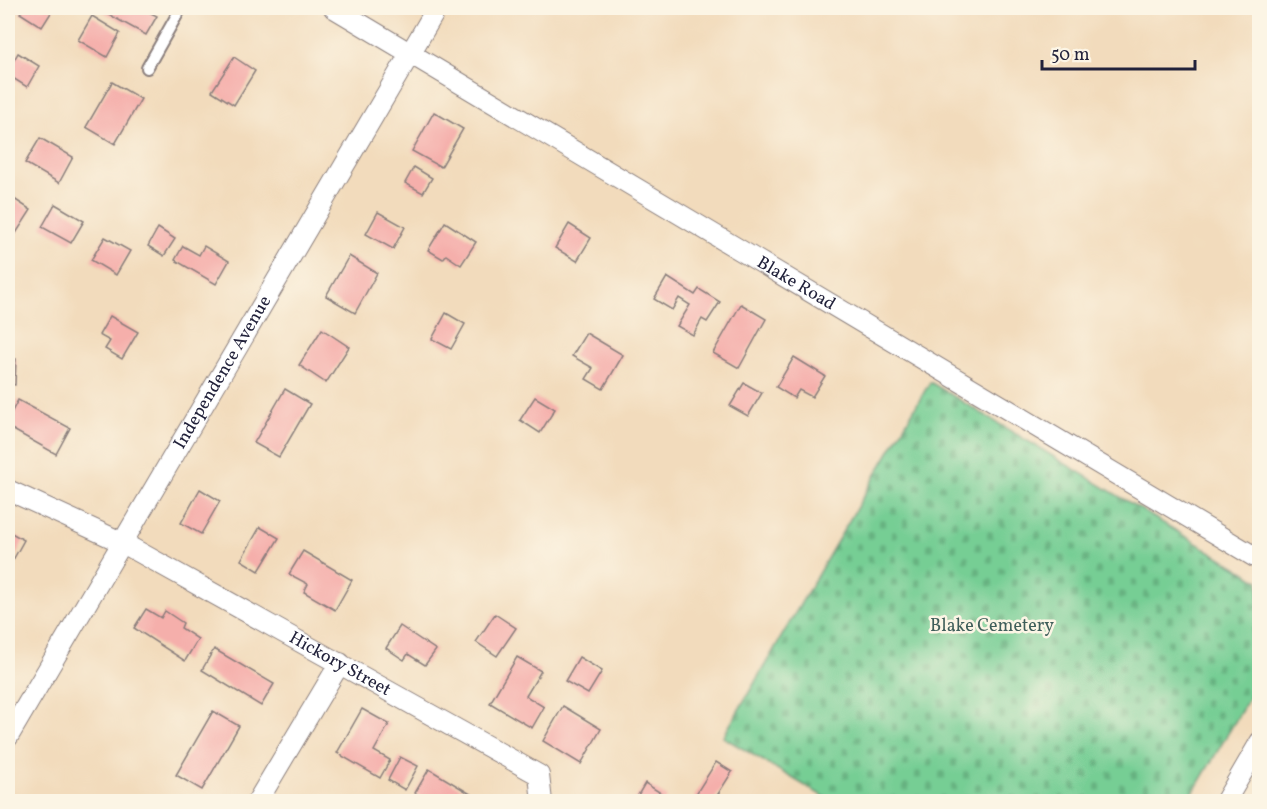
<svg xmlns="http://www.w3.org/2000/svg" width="1267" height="809" font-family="Vollkorn,serif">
	<defs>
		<pattern id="cemetery-stones" width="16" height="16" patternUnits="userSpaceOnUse" patternTransform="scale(1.5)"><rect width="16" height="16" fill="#76ce94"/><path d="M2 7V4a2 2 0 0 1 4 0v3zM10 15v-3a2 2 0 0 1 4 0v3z" fill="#66b180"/></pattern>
	</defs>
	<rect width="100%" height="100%" fill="#fcf5e5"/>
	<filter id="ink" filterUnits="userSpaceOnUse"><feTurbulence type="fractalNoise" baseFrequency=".0167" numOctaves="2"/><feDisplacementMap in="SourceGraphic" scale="12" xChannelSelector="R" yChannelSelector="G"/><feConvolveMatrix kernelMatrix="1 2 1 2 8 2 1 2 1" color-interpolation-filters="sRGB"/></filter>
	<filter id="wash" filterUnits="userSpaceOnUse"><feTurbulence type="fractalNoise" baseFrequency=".008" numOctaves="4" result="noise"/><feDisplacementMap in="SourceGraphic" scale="24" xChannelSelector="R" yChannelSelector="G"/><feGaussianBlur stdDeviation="1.35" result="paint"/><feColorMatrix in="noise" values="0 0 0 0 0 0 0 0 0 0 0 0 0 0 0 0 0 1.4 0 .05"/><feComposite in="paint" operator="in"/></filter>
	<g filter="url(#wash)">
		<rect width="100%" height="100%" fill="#f2dbbc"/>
		<!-- cemetery -->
		<path fill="url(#cemetery-stones)" stroke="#4c7868" stroke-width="1.5" d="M930 382 1259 581V681L1188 801H831L723 737Z"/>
		<g id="blocks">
			<!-- building -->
			<g fill="#f5afab">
				<path d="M24 8H54L42 27 20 13Z"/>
				<path d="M97 8H141L157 16 146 35Z"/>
				<path d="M92 16 120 33 107 57 78 40Z"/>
				<path d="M18 53 39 66 27 87 8 75V71Z"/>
				<path d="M234 57 255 71 234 105 212 91Z"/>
				<path d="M112 82 141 99 115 144 86 127Z"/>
				<path d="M434 112 463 129 441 167 412 151Z"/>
				<path d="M40 138 73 157 59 183 25 163Z"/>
				<path d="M414 167 432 178 423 193 405 183Z"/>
				<path d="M8 195 31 210 11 241 8 239Z"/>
				<path d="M55 204 84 221 71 243 42 227Z"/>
				<path d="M378 212 405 227 393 249 366 234Z"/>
				<path d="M445 222 476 242 461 265 446 255 443 259 428 250Z"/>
				<path d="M569 224 591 238 577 261 555 248Z"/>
				<path d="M158 228 175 239 164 256 148 246Z"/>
				<path d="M105 237 130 251 116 275 91 260Z"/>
				<path d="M183 246 199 255 204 246 229 261 216 284 175 260Z"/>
				<path d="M349 256 377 273 355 313 326 296Z"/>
				<path d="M667 277 695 295 699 289 720 302 707 322 702 319 693 335 677 326 690 305 679 298 672 310 654 299Z"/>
				<path d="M741 304 766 319 739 368 713 353Z"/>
				<path d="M446 313 465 324 451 349 432 339Z"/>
				<path d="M110 316 138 332 122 359 105 349 110 341 99 335Z"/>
				<path d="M322 329 349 347 326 383 299 365Z"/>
				<path d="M586 333 623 355 603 389 586 379 593 368 572 356Z"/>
				<path d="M794 357 825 376 812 397 799 390 794 398 776 387Z"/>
				<path d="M8 358 16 359 15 385 8 384Z"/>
				<path d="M744 383 762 393 748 416 730 406Z"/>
				<path d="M285 389 310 404 279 457 254 443Z"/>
				<path d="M535 397 555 409 540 433 520 420Z"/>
				<path d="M18 400 70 428 56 454 8 427V419Z"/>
				<path d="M200 489 220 501 201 534 181 523Z"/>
				<path d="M260 527 279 538 259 571 241 560Z"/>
				<path d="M8 531 24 540 8 569Z"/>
				<path d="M303 551 352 580 335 610 304 592 308 584 289 574Z"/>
				<path d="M146 609 161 618 165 611 183 623 181 628 198 639 185 661 134 628Z"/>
				<path d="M495 614 516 628 497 656 476 642Z"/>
				<path d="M400 626 436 650 425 665 408 654 404 660 386 648Z"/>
				<path d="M214 649 274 684 261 706 202 670Z"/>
				<path d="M517 657 541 671 526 696 544 707 532 728 490 703Z"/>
				<path d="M579 657 602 671 588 694 565 681Z"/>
				<path d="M563 706 601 729 581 764 543 741Z"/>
				<path d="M362 709 389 724 374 751 390 760 380 778 337 753Z"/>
				<path d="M213 711 239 726 202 790 176 775Z"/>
				<path d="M400 757 418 766 405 790 388 780Z"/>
				<path d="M716 762 732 772 713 802H700L694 797Z"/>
				<path d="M429 769 484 802H429L415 793Z"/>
				<path d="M645 783 667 797 664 802H634Z"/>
			</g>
		</g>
	</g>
	<g filter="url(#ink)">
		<use href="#blocks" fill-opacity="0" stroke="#8a7e7c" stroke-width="1.5"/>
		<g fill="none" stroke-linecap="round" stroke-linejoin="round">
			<!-- lane casing -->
			<g stroke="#8a7e7c" stroke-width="14">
				<path id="lane" d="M147 68 181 8"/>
			</g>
			<!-- street casing -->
			<g stroke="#8a7e7c" stroke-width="22">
				<g id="street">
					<path id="s1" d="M334 8 1260 560"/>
					<path id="s2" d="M8 490 121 542 539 775 542 802"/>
					<path id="s3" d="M8 737 437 8"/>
					<path d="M257 802 340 663"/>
					<path d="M1225 802 1260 742"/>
				</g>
			</g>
			<!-- lane -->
			<use href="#lane" stroke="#fff" stroke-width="10"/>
			<!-- street -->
			<use href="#street" stroke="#fff" stroke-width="20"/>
		</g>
	</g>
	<g text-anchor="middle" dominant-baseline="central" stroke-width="5" stroke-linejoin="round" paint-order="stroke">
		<!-- street labels -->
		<g font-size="18" fill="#22223b" stroke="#fcf5e5">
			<text stroke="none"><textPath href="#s1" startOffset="538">Blake Road</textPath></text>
			<text stroke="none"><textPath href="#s3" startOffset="423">Independence Avenue</textPath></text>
			<text stroke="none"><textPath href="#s2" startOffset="375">Hickory Street</textPath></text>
		</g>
		<!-- park labels -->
		<g font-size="18" fill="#3f5e5a" stroke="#fcf5e5">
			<text x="992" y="626">Blake Cemetery</text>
		</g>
	</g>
	<!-- margin -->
	<rect width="1267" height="809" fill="none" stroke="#fcf5e5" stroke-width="30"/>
	<!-- scale -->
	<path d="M1042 60v9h153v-9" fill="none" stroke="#22223b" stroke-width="3"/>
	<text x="1051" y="60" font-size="18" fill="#22223b" stroke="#fcf5e5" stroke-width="4.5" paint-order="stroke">50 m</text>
</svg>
